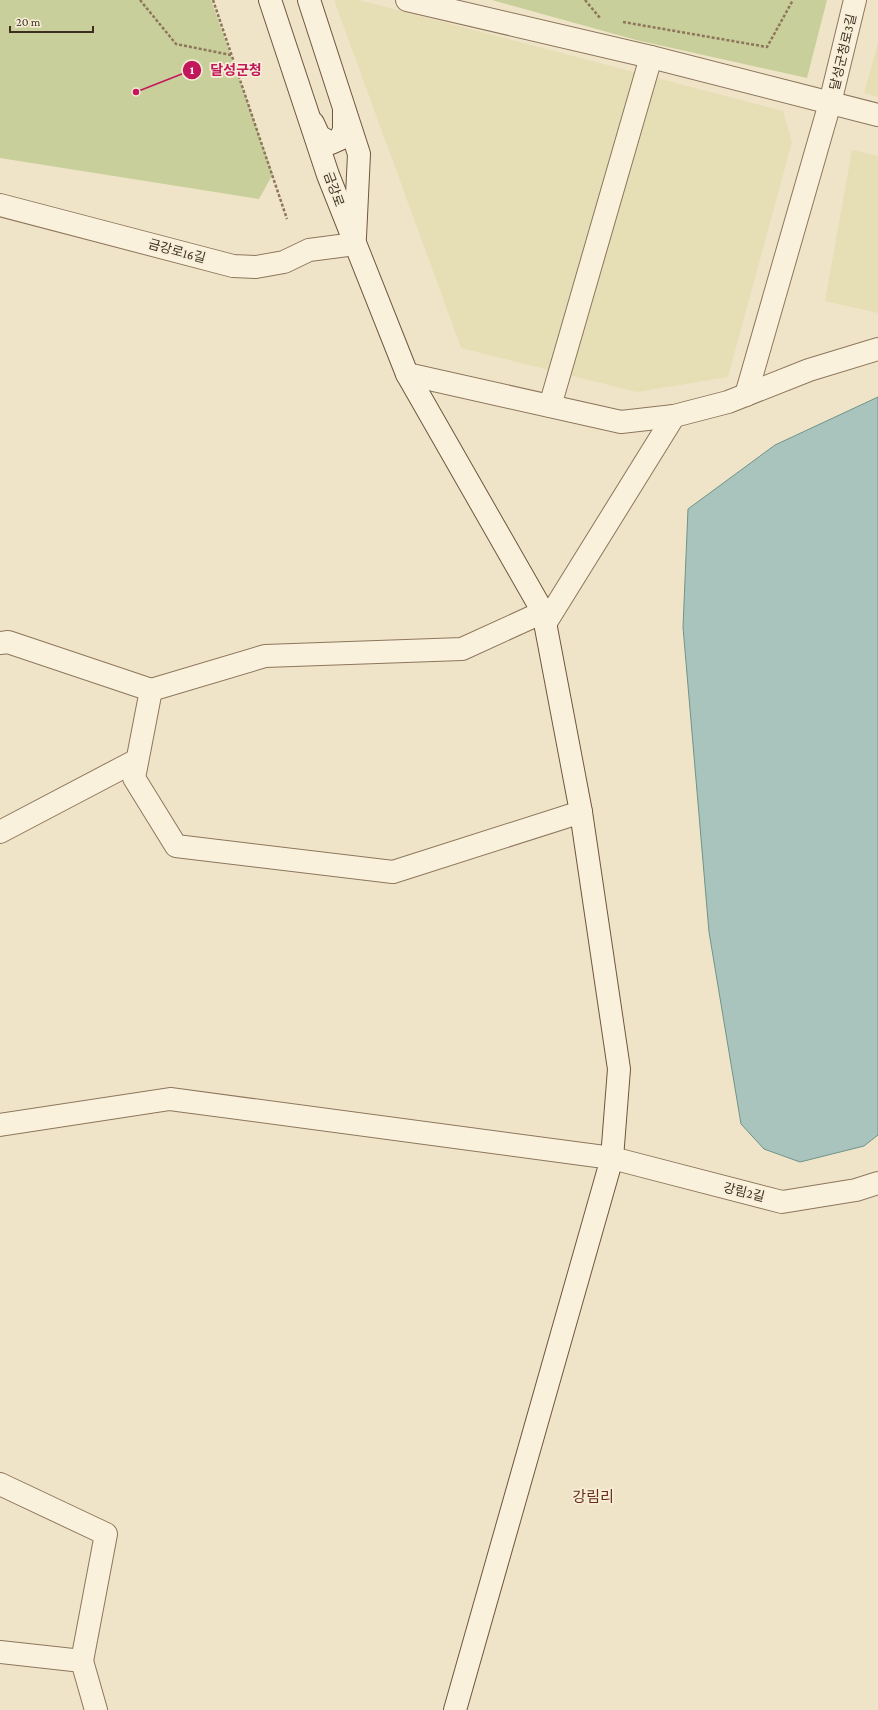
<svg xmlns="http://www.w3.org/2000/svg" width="878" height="1710" font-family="'Crimson Pro','Noto Sans KR',serif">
	<rect width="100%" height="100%" fill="#f0e4c8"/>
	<!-- farmland -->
	<g fill="#e6deb5">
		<path d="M334 0H359L783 111 792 142 728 377 637 392 461 348Z"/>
		<path d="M878 43V97L864 93Z"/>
		<path d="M852 150 878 156V313L825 301Z"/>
	</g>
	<!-- green -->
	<g fill="#c9cf9b">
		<path d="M0 0H211L273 174 259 199 0 158Z"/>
		<path d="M492 0H827L807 78 636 40Z"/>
	</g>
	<!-- water -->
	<path fill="#a9c4bc" stroke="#6f938a" d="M878 397V1135L864 1146 800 1162 764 1149 741 1124 709 932 683 627 688 509 775 445Z"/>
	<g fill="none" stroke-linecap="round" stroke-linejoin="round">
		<!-- street casing -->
		<g stroke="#8d765c" stroke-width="24">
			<g id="street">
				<path d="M407 0 651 57 878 115"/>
				<path d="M0 205 233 266 256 267 284 262 309 250 355 244"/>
				<path d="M407 374 621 422 674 416 728 402 809 370 878 349"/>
				<path d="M746 395 830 103 855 0"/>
				<path d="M550 406 651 57"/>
				<path d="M545 624 674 416"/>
				<path d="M0 643 8 642 151 690 134 778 176 846 393 872 581 812"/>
				<path d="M151 690 265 656 462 649 543 612"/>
				<path d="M0 832 137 760"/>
				<path d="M0 1125 170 1099 612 1158 782 1202 856 1190 878 1183"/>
				<path d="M0 1484 106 1534 82 1661"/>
				<path d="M0 1652 82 1661 96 1710"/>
			</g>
		</g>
		<!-- secondary casing -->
		<g stroke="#6f573f" stroke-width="24">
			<g id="secondary">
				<path d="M270 0 328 175 407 374 543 612 581 812 619 1069 612 1158 455 1710"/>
				<path d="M309 0 359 154 355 237"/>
				<path d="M313 123 319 136 331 143 340 139 344 130V112"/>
			</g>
		</g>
		<!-- path -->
		<g stroke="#8d765c" stroke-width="2.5" stroke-dasharray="3 2" stroke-linecap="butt">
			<path d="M140 0 176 44 231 55"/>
			<path d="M213 0 287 219"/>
			<path d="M585 0 600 18"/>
			<path d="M623 22 767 47 793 0"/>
		</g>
		<!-- street -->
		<use href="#street" stroke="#faf1dc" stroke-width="22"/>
		<!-- secondary -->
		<use href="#secondary" stroke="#faf1dc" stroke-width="22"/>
	</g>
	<g text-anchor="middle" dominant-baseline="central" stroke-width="3.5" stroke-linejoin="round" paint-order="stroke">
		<!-- street labels -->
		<g font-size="13" fill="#3d2e20" stroke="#f7eed8">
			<text transform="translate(843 52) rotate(-77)">달성군청로3길</text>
			<text transform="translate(334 189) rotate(70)">금강로</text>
			<text transform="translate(177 251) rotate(15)">금강로16길</text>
			<text transform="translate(744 1192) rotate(14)">강림2길</text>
		</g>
		<!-- quarter labels -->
		<g font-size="15" fill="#6b2e1e" stroke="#f7eed8">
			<text x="593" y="1497">강림리</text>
		</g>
	</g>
	<!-- callouts -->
	<path fill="none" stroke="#c2185b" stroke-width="1.5" d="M136 92L192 70"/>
	<g fill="#c2185b" stroke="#f7eed8" stroke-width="1.5">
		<circle cx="136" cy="92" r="4"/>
		<circle cx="192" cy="70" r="10"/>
	</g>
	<g font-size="12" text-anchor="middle" font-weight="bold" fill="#fff">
		<text x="192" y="74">1</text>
	</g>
	<g font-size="14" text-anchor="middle" font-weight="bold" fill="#c2185b" stroke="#f7eed8" stroke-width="3.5" stroke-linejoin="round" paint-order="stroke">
		<text x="236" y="75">달성군청</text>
	</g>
	<!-- scale -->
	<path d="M10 26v6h83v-6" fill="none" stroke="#3d2e20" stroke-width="2"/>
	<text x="16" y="26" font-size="12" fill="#3d2e20" stroke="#f7eed8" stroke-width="3" paint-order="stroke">20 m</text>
</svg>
